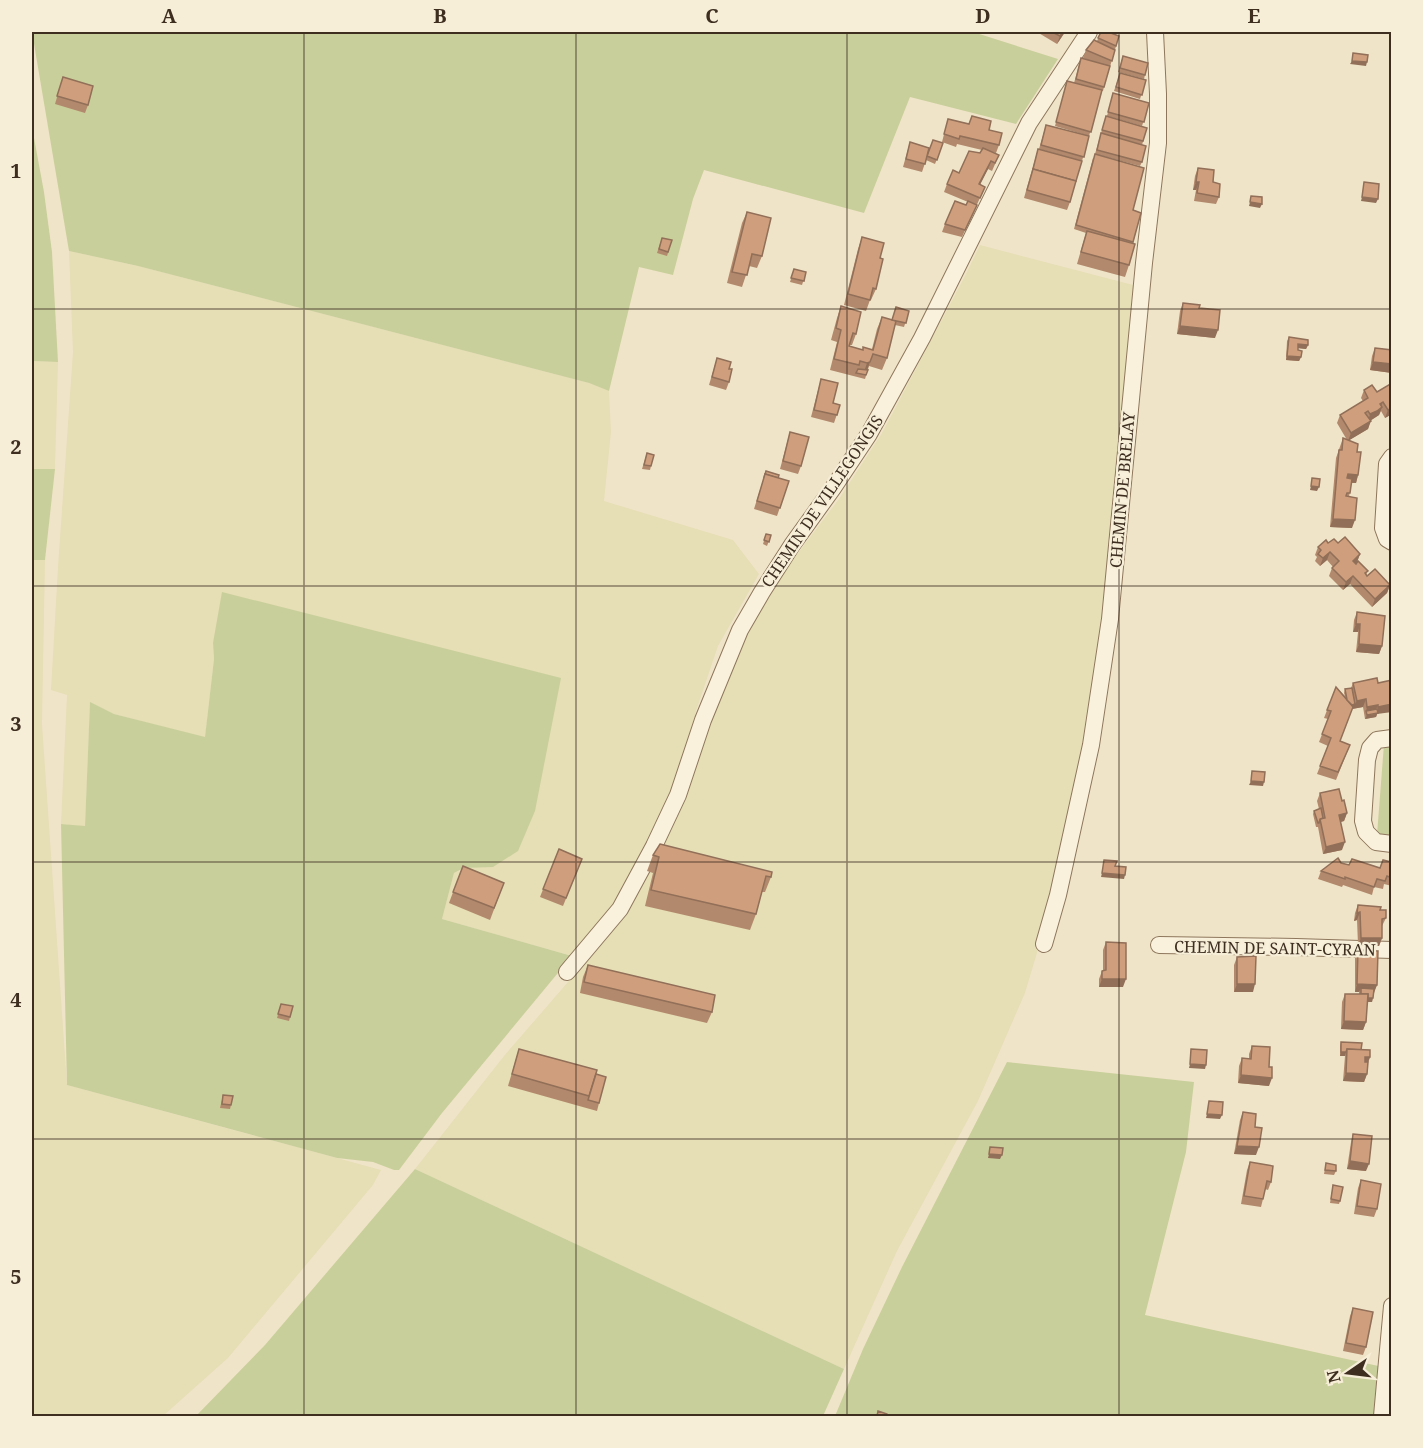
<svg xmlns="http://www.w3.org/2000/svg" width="1423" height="1448" font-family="'Noto Serif',serif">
	<rect width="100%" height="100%" fill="#f0e4c8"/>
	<!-- farmland -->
	<g fill="#e6deb5">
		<path d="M980 245 1137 286 1120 470 1085 754 1046 923 1025 993 978 1101 897 1251 844 1369 415 1169 504 1056 587 960 442 919 454 873 464 869 477 867 213 643 214 659 205 738 114 714 90 703 85 827 61 824 67 695 51 690 58 567 73 352 69 251 138 266 589 383 609 391 611 432 604 501 733 540 759 574 718 646 696 711 680 773 719 683 776 582 839 499 882 433 966 274Z"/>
		<path d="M32 361 58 362 55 469H32Z"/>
		<path d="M32 560H45L42 724 67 1085 381 1170 373 1185 228 1358 163 1416H32Z"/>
	</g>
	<!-- green -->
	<g fill="#c9cf9b">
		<path d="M32 32H973L1058 59 1016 124 910 97 864 213 704 170 693 199 673 275 639 267 609 391 589 383 138 266 69 251Z"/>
		<path d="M32 127 44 192 52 252 58 362 32 361Z"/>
		<path d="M32 469H55L45 560H32Z"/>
		<path d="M222 592 561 678 535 811 518 851 493 867 464 868 454 873 442 919 572 956 442 1113 399 1170H394L373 1162 337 1158 67 1085 61 824 85 826 90 702 114 714 205 737 214 659 213 643Z"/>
		<path d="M1384 744H1391V839L1377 835Z"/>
		<path d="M1007 1062 1194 1082 1186 1152 1145 1315 1383 1367 1377 1416H835L863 1349 902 1267Z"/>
		<path d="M415 1169 844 1369 823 1416H196L265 1345Z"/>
	</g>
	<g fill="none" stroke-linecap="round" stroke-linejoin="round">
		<!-- minor casing -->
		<g stroke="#8d765c" stroke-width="18">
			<g id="minor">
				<path d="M1392 457 1387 464 1383 528 1387 539 1392 542"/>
				<path d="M1392 738 1377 740 1370 748 1367 760 1363 821 1366 832 1376 842 1392 844"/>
				<path d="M1044 944 1058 895 1091 745 1110 619 1144 263 1158 143V94L1155 32"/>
				<path d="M1159 945 1296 947 1392 950"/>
				<path d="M567 972 620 909 654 846 678 795 703 720 740 630 762 592 792 545 833 488 869 434 922 338 1029 123 1089 32"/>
				<path d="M1382 1416 1392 1306"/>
			</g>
		</g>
		<!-- minor -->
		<use href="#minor" stroke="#faf1dc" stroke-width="16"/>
	</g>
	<!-- wall -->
	<g fill="#b2896c">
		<path d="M1037 32H1065L1057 44Z"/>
		<path d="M1101 32 1119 36 1104 87 1103 91H1102L1089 136 1055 126 1066 85 1074 83 1081 58 1091 61 1083 58 1086 50 1097 41Z"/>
		<path d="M1123 56 1148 63 1144 79 1118 72Z"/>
		<path d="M1120 73 1146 80 1140 99 1114 91Z"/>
		<path d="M63 77 88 105 85 113 55 104Z"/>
		<path d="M1113 93 1149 103 1142 126 1107 116Z"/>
		<path d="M972 116 989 130 999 145 996 153 991 152 999 155 992 171 988 169 980 185 985 187 962 237 942 232 945 224 966 205 968 202 944 192 947 184 980 153 982 150 957 144 956 147 942 142 948 119 969 124Z"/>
		<path d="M1106 116 1147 128 1142 145V162L1140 166 1095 154Z"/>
		<path d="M1046 125 1089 136 1082 161 1039 149Z"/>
		<path d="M910 142 929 148 943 143 935 164 926 160 922 172 903 167Z"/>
		<path d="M1038 149 1070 202 1067 210 1024 198Z"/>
		<path d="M1093 158 1133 210 1141 213 1133 243 1129 265 1125 277 1077 264 1086 233 1074 229Z"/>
		<path d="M1198 168 1219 197 1216 204 1194 201 1196 190H1193L1195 176Z"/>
		<path d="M747 212 762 256 757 268 749 266 742 287 727 283 742 223Z"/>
		<path d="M862 237 880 258 876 289 871 300H870L866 311 844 305 858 249Z"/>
		<path d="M662 238 672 240 667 256 657 253Z"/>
		<path d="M794 269 806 272 802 285 790 282Z"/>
		<path d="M1183 303 1199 308 1215 338 1177 334 1180 311Z"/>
		<path d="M841 306 856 334 852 345H850L849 346 862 350 872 349 877 329 882 317 892 320 909 311 904 327 895 325 887 358 882 370 869 366 865 379 830 370 837 342 831 340 837 318Z"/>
		<path d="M1289 337 1308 345 1306 349 1298 348V350L1301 357 1299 361 1286 360 1287 341Z"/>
		<path d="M1375 348 1392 350V373L1370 370 1372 356Z"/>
		<path d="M717 358 729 369V382L726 390 709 385Z"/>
		<path d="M821 379 833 403 840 405 834 423 811 417Z"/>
		<path d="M1392 383V414L1385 418 1381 411 1379 415 1370 421 1368 429 1349 440 1357 452 1358 475 1356 483H1351L1349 497 1352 528 1330 527 1336 458 1343 438 1347 440 1337 423 1340 415 1363 401 1361 398 1364 390 1377 392Z"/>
		<path d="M790 432 801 466 798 474 780 469Z"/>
		<path d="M647 453 651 466 650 470 642 469Z"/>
		<path d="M766 471 778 478 789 481 777 516 754 509Z"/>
		<path d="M766 534 771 535 767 546 763 544Z"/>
		<path d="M1328 543H1338L1360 554 1357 562 1368 571 1366 575 1390 585 1387 593 1372 607 1350 584 1343 590 1329 576 1332 568 1333 567 1327 560 1320 566 1315 561 1317 557 1315 555 1318 547Z"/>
		<path d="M1357 612 1382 646 1379 654 1356 652 1358 632H1353L1354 620Z"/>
		<path d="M1392 680 1376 717 1365 719 1363 707 1352 709 1340 741 1350 745 1336 780 1317 774 1328 746 1319 742 1328 719 1324 718 1336 687 1345 696 1344 693 1345 689 1351 688 1353 683H1378Z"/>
		<path d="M1320 793 1342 801 1347 813 1344 821 1341 822 1342 850 1323 854 1318 827H1316L1313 814 1314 811 1319 809 1317 801Z"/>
		<path d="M559 849 582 859 563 906 540 897Z"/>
		<path d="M653 855 771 877 765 892H762L756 914 750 930 645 906 653 873 647 871Z"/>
		<path d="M1392 860V886L1384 884 1383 889 1374 887 1372 895 1343 885 1342 887 1318 879 1321 871 1341 863 1349 865 1372 866 1380 868 1391 862Z"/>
		<path d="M463 866 504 883 490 920 449 903Z"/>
		<path d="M1358 905 1380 910 1386 918 1382 926V938L1379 946 1358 945 1357 920 1354 921 1355 913Z"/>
		<path d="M1106 942 1123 987H1099V979L1102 971 1103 970V950Z"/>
		<path d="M1358 950 1377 985 1373 993 1372 1002H1367L1366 1022 1363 1030 1341 1029 1342 1002 1345 994H1359V992H1355V958Z"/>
		<path d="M1237 957 1253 992H1234V965Z"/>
		<path d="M588 965 712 1012 707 1023 580 993 583 977Z"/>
		<path d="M281 1004 290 1017 289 1021 277 1018Z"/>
		<path d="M1341 1042 1361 1050 1370 1057 1368 1063 1367 1074 1364 1082 1343 1081 1345 1056H1340V1046Z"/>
		<path d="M1252 1046 1269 1067V1086L1238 1083 1239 1066 1242 1058H1249V1054Z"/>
		<path d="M519 1049 596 1074 599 1103 597 1111 508 1086Z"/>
		<path d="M223 1095 231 1105 230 1109 220 1108Z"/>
		<path d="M1243 1112 1255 1127 1256 1155 1234 1154 1240 1120Z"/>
		<path d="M1353 1134 1366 1171 1347 1169 1351 1142Z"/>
		<path d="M1250 1162 1271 1182 1268 1190 1265 1189 1263 1199 1261 1207 1241 1204 1247 1170Z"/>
		<path d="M1326 1163 1336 1171 1334 1175 1324 1174Z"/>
		<path d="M1361 1180 1377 1209 1374 1217 1354 1214 1358 1188Z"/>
		<path d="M1333 1185 1340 1201 1339 1204 1330 1203Z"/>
		<path d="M1353 1308 1366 1347 1363 1355 1343 1351 1350 1316Z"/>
	</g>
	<!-- shaded-wall -->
	<g fill="#916f58">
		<path d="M1063 32H1065L1057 44 1060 36Z"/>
		<path d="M1352 61 1367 62 1366 66 1350 64Z"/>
		<path d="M991 161 988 169 976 192 979 184Z"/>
		<path d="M1196 182H1199L1196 190H1193Z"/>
		<path d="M1362 197 1378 199 1376 203 1361 201Z"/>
		<path d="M1250 202 1262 204 1260 208 1249 206Z"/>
		<path d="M1180 326 1218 330 1215 338 1177 334Z"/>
		<path d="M1298 344 1308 345 1306 349 1297 348Z"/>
		<path d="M1287 356 1301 357 1299 361 1286 360Z"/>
		<path d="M870 362 866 373 863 375 867 363Z"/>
		<path d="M1373 362 1392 364V373L1370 370Z"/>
		<path d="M1383 402 1380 408 1382 407 1379 415 1368 422 1370 414 1380 404Z"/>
		<path d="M1392 408V414L1385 418 1388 410Z"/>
		<path d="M1371 421 1368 429 1348 441 1351 433Z"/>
		<path d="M1348 474 1358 475 1356 483 1345 482Z"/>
		<path d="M1311 486 1319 487 1317 491 1310 490Z"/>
		<path d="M1333 519 1355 520 1352 528 1330 527Z"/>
		<path d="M1330 552 1327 560 1320 566 1323 558Z"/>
		<path d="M1360 554 1357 562 1350 569 1353 561Z"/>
		<path d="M1353 576 1350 584 1343 590 1346 582Z"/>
		<path d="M1390 585 1387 593 1372 607 1375 599Z"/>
		<path d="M1356 624H1360L1358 632H1353Z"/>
		<path d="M1359 644 1382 646 1379 654 1356 652Z"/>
		<path d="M1366 699 1363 707 1352 709 1348 706 1355 704 1357 701Z"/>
		<path d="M1392 704V712L1377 714 1376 717 1365 719 1367 715 1376 714 1378 707Z"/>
		<path d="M1378 705 1375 712 1366 711 1367 707Z"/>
		<path d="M1251 781 1264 782 1263 786 1249 785Z"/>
		<path d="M1347 813 1344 821 1336 823 1339 815Z"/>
		<path d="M1345 842 1342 850 1323 854 1326 847Z"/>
		<path d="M1102 873 1125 875 1124 879 1101 877Z"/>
		<path d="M1360 912 1357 920 1354 921 1357 913Z"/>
		<path d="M1361 938H1382L1379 946 1358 945Z"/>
		<path d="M1102 979H1126L1123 987H1099Z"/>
		<path d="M1237 984H1255L1253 992H1234Z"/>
		<path d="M1357 984 1377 985 1374 993 1361 992V988L1359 992H1355Z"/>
		<path d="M1360 998H1373L1372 1002H1359Z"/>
		<path d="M1344 1021 1366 1022 1363 1030 1341 1029Z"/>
		<path d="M1341 1052H1346L1345 1056H1340Z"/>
		<path d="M1365 1057H1370L1367 1065H1362Z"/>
		<path d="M1190 1064 1206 1065 1205 1069 1189 1068Z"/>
		<path d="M1346 1073 1367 1074 1364 1082 1343 1081Z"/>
		<path d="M1241 1075 1272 1078 1269 1086 1238 1083Z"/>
		<path d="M1207 1114 1222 1115 1220 1119 1206 1118Z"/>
		<path d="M1237 1146 1259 1147 1256 1155 1234 1154Z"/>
		<path d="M989 1154 1002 1155 1000 1159 988 1158Z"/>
		<path d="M1350 1161 1369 1164 1366 1171 1347 1169Z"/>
	</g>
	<!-- building -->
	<g fill="#cf9f7d" stroke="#916f58" stroke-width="1.5">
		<path d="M1052 32H1063L1060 36Z"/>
		<path d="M1101 32H1108L1119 36 1116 46 1098 38Z"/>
		<path d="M1094 40 1115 50 1112 61 1086 50Z"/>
		<path d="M1353 53 1368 55 1367 62 1352 61Z"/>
		<path d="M1123 56 1148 63 1145 75 1120 68Z"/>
		<path d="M1081 58 1110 66 1104 87 1076 79Z"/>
		<path d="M1120 73 1146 80 1142 95 1116 87Z"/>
		<path d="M63 77 93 86 88 105 57 96Z"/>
		<path d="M1067 81 1102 90 1091 132 1056 122Z"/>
		<path d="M1113 93 1149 103 1144 122 1108 112Z"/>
		<path d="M972 116 991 121 989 130 1002 133 999 145 960 136 959 139 944 134 948 119 969 124Z"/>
		<path d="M1106 116 1147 128 1143 141 1102 130Z"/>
		<path d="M1046 125 1089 136 1084 157 1041 145Z"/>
		<path d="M1101 133 1146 146 1142 162 1097 150Z"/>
		<path d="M933 140 943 143 937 160 927 156Z"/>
		<path d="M910 142 929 148 925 164 906 159Z"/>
		<path d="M983 148 999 155 995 163 991 161 979 184 985 187 980 198 947 184 953 170 959 173 969 151 980 153Z"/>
		<path d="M1038 149 1082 161 1076 181 1033 169Z"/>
		<path d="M1095 154 1144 168 1133 210 1141 213 1133 242 1076 225Z"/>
		<path d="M1198 168 1214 170 1213 182 1220 184 1219 197 1197 193 1199 182H1196Z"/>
		<path d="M1033 169 1076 181 1070 202 1027 190Z"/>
		<path d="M1364 182 1379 184 1378 199 1362 197Z"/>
		<path d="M1251 196 1262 197V204L1250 202Z"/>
		<path d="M955 201 966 205 968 201 977 205 965 230 945 224Z"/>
		<path d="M747 212 771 218 762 256 752 254 747 275 732 272Z"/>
		<path d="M1087 231 1135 244 1129 265 1081 252Z"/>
		<path d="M862 237 884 243 880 258 883 259 879 276 876 289 873 288 870 300 848 294Z"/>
		<path d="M662 238 672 240 668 252 659 249Z"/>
		<path d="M794 269 806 272 804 281 791 278Z"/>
		<path d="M1183 303 1200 305 1199 308 1220 310 1218 330 1180 326Z"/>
		<path d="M841 306 861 312 856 334 853 333 849 346 863 350V347L873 350 882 317 896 321 887 358 873 354 870 362 867 363 860 361 859 365 834 359 841 330 836 328Z"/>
		<path d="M896 307 909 311 906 323 892 320Z"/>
		<path d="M1289 337 1308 340V345L1298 344V350L1302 351 1301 357 1287 356Z"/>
		<path d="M1375 348 1392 350V364L1373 362Z"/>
		<path d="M717 358 731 362 729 369H732L729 382 712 377Z"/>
		<path d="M858 369 868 370 866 375 856 373Z"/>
		<path d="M821 379 838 383 833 403 840 405 837 415 814 410Z"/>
		<path d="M1392 383V408L1388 410 1383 402 1380 404 1382 407 1377 411 1370 414 1368 411 1365 413 1371 421 1351 433 1340 415 1368 398 1364 390 1372 385 1377 392Z"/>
		<path d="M790 432 809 437 801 466 783 461Z"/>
		<path d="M1343 438 1358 444 1357 452H1361L1358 475 1348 474 1347 478 1352 479 1350 493H1347L1346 496 1357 498 1355 520 1333 519 1339 450H1342Z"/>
		<path d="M647 453 654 455 651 466 644 465Z"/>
		<path d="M766 471 779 475 778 478 765 474 764 478Z"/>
		<path d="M765 474 789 481 780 508 757 501Z"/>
		<path d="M1312 478 1320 479 1319 487 1311 486Z"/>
		<path d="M766 534 771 535 769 542 764 540Z"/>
		<path d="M1345 537 1360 554 1353 561 1356 564 1358 561 1368 571 1365 573 1367 576 1375 569 1390 585 1375 599 1353 576 1346 582 1332 568 1339 561 1330 552 1323 558 1318 554 1321 550 1318 547 1326 540 1328 543 1334 539 1338 543Z"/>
		<path d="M1357 612 1385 616 1382 646 1359 644 1360 624H1356Z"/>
		<path d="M1377 678 1378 683 1392 680V704L1378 707V705L1367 707 1366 699 1357 701 1353 683Z"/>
		<path d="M1336 687 1353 707 1340 741 1350 745 1338 772 1320 766 1331 738 1322 734 1331 711 1327 710Z"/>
		<path d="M1352 688 1355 704 1352 705 1347 700 1345 689Z"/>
		<path d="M1377 709 1378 713 1367 715 1366 711Z"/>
		<path d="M1252 771 1265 772 1264 782 1251 781Z"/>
		<path d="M1339 789 1342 801 1344 800 1347 813 1339 815 1345 842 1326 847 1320 819 1325 818 1320 793Z"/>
		<path d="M1321 808 1323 818 1320 819 1319 823H1318L1314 811Z"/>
		<path d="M660 844 772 872 771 877 766 876 756 914 651 890 659 857 653 855Z"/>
		<path d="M559 849 582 859 566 898 543 889Z"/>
		<path d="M1338 858 1341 863 1349 865 1352 859 1380 868 1383 860 1391 862 1392 860V878L1387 876 1385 881 1377 879 1374 887 1345 877V879L1321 871Z"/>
		<path d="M1104 860 1117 861 1115 866 1126 867 1125 875 1102 873Z"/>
		<path d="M463 866 504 883 494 908 453 892Z"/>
		<path d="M1358 905 1381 907 1380 910H1386V918L1382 919V938H1361L1360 912 1357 913Z"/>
		<path d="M1106 942 1126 943V979H1102V971L1106 970Z"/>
		<path d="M1358 950 1378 951 1377 985 1357 984Z"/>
		<path d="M1256 956 1255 984H1237V957Z"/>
		<path d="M588 965 715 995 712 1012 584 982Z"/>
		<path d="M1361 988 1374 989 1373 998H1368V994H1361Z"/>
		<path d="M1345 994H1368L1366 1022 1344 1021Z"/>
		<path d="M281 1004 293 1006 290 1017 278 1014Z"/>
		<path d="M1341 1042 1362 1043 1361 1050 1347 1049 1346 1052H1341Z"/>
		<path d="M1252 1046 1270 1047 1269 1067H1272V1078L1241 1075 1242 1058 1251 1059Z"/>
		<path d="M519 1049 597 1070 589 1096 512 1074Z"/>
		<path d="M1191 1049 1207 1050 1206 1065 1190 1064Z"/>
		<path d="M1347 1049 1370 1050V1057H1365V1062H1368L1367 1074 1346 1073Z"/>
		<path d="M596 1074 606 1077 599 1103 588 1100Z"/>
		<path d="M223 1095 233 1096 231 1105 222 1104Z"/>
		<path d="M1209 1101 1223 1102 1222 1115 1207 1114Z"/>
		<path d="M1243 1112 1256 1114 1255 1127 1262 1128 1259 1147 1237 1146Z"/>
		<path d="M1353 1134 1372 1136 1369 1164 1350 1161Z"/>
		<path d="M990 1147 1003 1148 1002 1155 989 1154Z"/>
		<path d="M1250 1162 1273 1166 1271 1182 1267 1181 1263 1199 1244 1196Z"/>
		<path d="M1326 1163 1336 1165V1171L1325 1170Z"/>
		<path d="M1361 1180 1381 1184 1377 1209 1357 1206Z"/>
		<path d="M1333 1185 1343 1187 1340 1201 1331 1199Z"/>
		<path d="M1353 1308 1373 1312 1366 1347 1346 1343Z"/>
		<path d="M878 1411 887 1414V1416H877Z"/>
	</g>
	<!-- grid -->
	<path fill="none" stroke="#3d2e20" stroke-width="1.5" stroke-opacity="0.55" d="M304 32V1416M576 32V1416M847 32V1416M1119 32V1416M32 309H1392M32 586H1392M32 862H1392M32 1139H1392"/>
	<g text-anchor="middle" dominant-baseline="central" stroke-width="4.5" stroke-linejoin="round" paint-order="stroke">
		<!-- street labels -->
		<g font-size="16" fill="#3d2e20" stroke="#f7eed8">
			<text transform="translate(1122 490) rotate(-85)">CHEMIN DE BRELAY</text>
			<text transform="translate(822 501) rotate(-56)">CHEMIN DE VILLEGONGIS</text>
			<text transform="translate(1275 948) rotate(1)">CHEMIN DE SAINT-CYRAN</text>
		</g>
	</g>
	<!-- border -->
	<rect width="1423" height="1448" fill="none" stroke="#f7eed8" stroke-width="66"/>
	<!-- north arrow -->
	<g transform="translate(1348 1373) rotate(256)" stroke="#f7eed8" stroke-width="4.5" paint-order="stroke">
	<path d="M0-4.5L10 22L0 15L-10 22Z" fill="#3d2e20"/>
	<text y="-9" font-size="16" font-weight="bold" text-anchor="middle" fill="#3d2e20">N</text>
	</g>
	<rect x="33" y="33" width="1357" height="1382" fill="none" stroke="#3d2e20" stroke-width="2"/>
	<g font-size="20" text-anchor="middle" font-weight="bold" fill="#3d2e20">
		<text x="169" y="23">A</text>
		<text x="440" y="23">B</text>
		<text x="712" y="23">C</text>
		<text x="983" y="23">D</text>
		<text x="1254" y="23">E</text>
		<text x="16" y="178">1</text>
		<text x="16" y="454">2</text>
		<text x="16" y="731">3</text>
		<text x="16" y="1007">4</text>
		<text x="16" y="1284">5</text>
	</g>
</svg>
